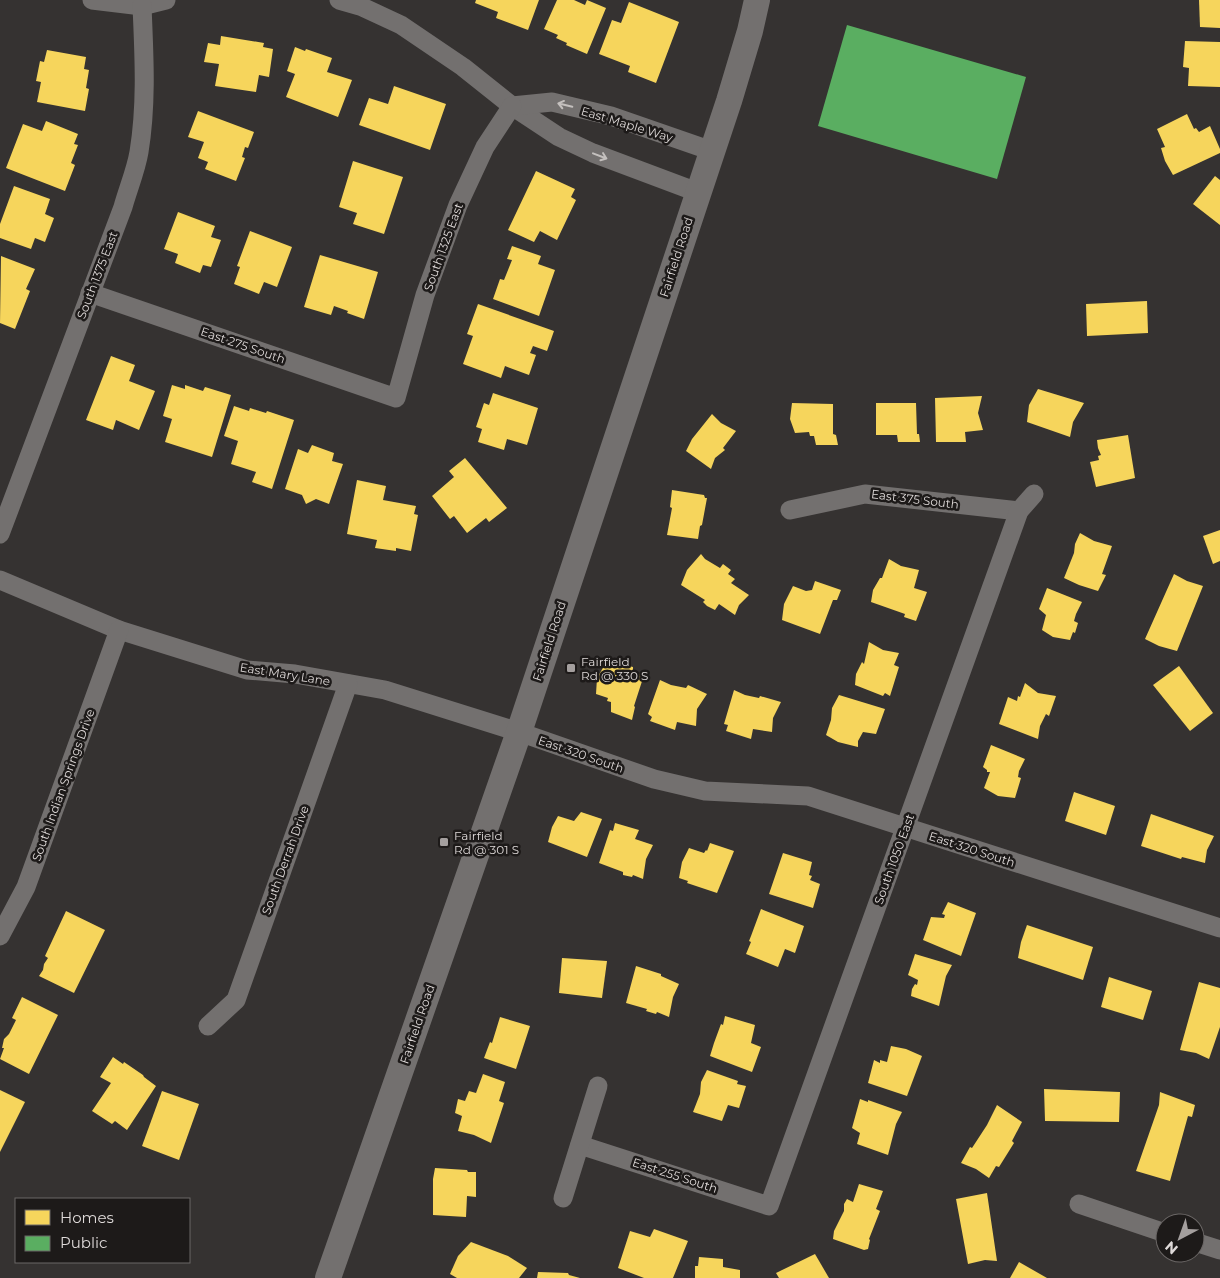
<svg xmlns="http://www.w3.org/2000/svg" width="1220" height="1278" font-family="Montserrat,sans-serif">
	<rect width="100%" height="100%" fill="#353231"/>
	<!-- homes -->
	<g fill="#f6d55c">
		<path d="M476 0H539L528 30 496 18 498 12 475 3Z"/>
		<path d="M557 0H574L585 5 587 0 606 8 587 54 566 45 567 43 556 38 558 35 544 29Z"/>
		<path d="M1199 0H1220V28L1200 27Z"/>
		<path d="M629 2 679 22 656 83 628 72 630 66 599 54 612 20 621 23Z"/>
		<path d="M221 36 264 43 263 47 273 49 269 77 259 75 256 92 215 86 219 64 204 62 208 43 220 45Z"/>
		<path d="M1185 41 1220 42V87L1188 86 1189 68 1183 67Z"/>
		<path d="M295 47 305 51 306 49 332 58 327 72 352 80 338 117 286 97 295 74 287 71Z"/>
		<path d="M47 50 86 57 84 69 89 70 86 88 89 89 85 111 37 102 41 82 36 81 40 61 44 62Z"/>
		<path d="M394 86 446 104 430 150 359 125 369 98 388 104Z"/>
		<path d="M198 111 254 132 248 148 245 147 242 157 245 158 236 181 205 169 208 162 198 158 204 142 188 137Z"/>
		<path d="M1187 114 1194 129 1196 128 1199 132 1210 126 1220 149V153L1173 175 1165 161 1161 148 1165 147 1157 129Z"/>
		<path d="M46 121 78 134 74 144 78 145 71 163 75 165 65 191 6 168 23 124 42 131Z"/>
		<path d="M353 161 403 177 384 234 353 224 357 213 339 207Z"/>
		<path d="M536 171 575 189 571 197 576 200 557 240 540 231 534 242 508 230Z"/>
		<path d="M1215 176 1220 180V225L1193 204Z"/>
		<path d="M14 186 50 199 45 214 54 218 45 242 35 238 31 249 0 238V224Z"/>
		<path d="M178 212 215 226 211 237 221 240 211 267 203 265 200 273 175 263 178 254 164 249Z"/>
		<path d="M250 231 292 247 277 287 264 282 259 294 234 284 240 267 237 266Z"/>
		<path d="M512 246 541 256 538 264 555 270 539 316 493 299 500 279 504 280 512 260 507 259Z"/>
		<path d="M320 255 378 272 364 319 347 313 348 311 334 306 331 315 304 307Z"/>
		<path d="M1 256 35 269 26 289 30 291 15 329 0 323Z"/>
		<path d="M1147 301 1148 333 1087 336 1086 304Z"/>
		<path d="M478 304 554 331 547 351 533 346 530 353 536 355 529 375 505 366 501 378 463 364 473 336 467 334Z"/>
		<path d="M111 356 135 365 129 381 155 391 139 430 116 420 113 430 86 420Z"/>
		<path d="M172 385 185 389V385L203 391 205 387 231 395 212 457 165 442 172 419 163 416Z"/>
		<path d="M1038 389 1084 403 1073 422 1070 437 1027 422 1029 405Z"/>
		<path d="M493 393 538 408 527 445 507 439 504 450 478 442 482 429 476 427 484 403 489 405Z"/>
		<path d="M982 396 978 413 983 430 965 432 966 442H936L935 398Z"/>
		<path d="M792 403 833 404V434L836 435 838 445H816L814 436H810L809 432 795 433 790 419Z"/>
		<path d="M876 403H916L917 434H919L920 442H898L897 435H876Z"/>
		<path d="M234 406 249 411 250 408 266 413 267 411 294 420 272 489 252 482 256 472 231 464 238 441 224 436Z"/>
		<path d="M712 414 721 423 736 431 723 448 725 450 715 458 711 469 686 451 692 439Z"/>
		<path d="M1128 435 1135 478 1096 487 1090 462 1099 460 1098 456 1101 455 1098 448 1097 440Z"/>
		<path d="M312 445 334 453 332 461 343 464 329 504 316 499 306 504 302 495 285 489 298 449 308 453Z"/>
		<path d="M465 458 507 508 489 522 486 518 467 533 454 516 450 519 432 496 454 477 449 471Z"/>
		<path d="M357 480 386 486 383 500 416 506 414 514 418 515 411 551 396 548V551L375 548 377 540 347 534Z"/>
		<path d="M672 490 704 495 705 498H707L702 525 700 526 698 539 667 535 672 508 670 507Z"/>
		<path d="M1220 530V561L1213 564 1203 536Z"/>
		<path d="M1080 533 1094 541 1112 546 1102 574 1106 575 1098 591 1079 585 1064 578 1074 553 1075 544Z"/>
		<path d="M701 554 705 559 720 568 723 564 731 570 728 574 735 579 731 583 749 595 739 605 735 615 719 604 715 610 707 606 703 602 705 600 681 585 687 570Z"/>
		<path d="M889 559 901 566 919 570 914 588 927 592 916 621 904 617 905 614 871 602 873 590 880 578H882Z"/>
		<path d="M1174 574 1187 581 1203 586 1177 651 1159 646 1145 639Z"/>
		<path d="M815 581 841 590 837 600H833L820 634 782 620 784 604 793 586 806 591 812 590Z"/>
		<path d="M1047 588 1082 602 1076 614 1074 621 1078 623 1075 633 1073 632 1070 640 1053 637 1042 630 1046 615 1039 609Z"/>
		<path d="M869 642 883 650 899 653 894 665 899 667 890 696 885 693 883 696 855 685 856 674 862 662 864 664Z"/>
		<path d="M607 661 633 667V672L644 675 634 706 635 707 632 720 611 712V702L607 701 608 698 596 694 597 678Z"/>
		<path d="M1179 666 1213 713 1190 731 1153 685Z"/>
		<path d="M660 680 671 685 686 688 688 685 707 694 697 709 696 726 677 722 675 730 650 721 652 717 648 714Z"/>
		<path d="M1025 683 1038 693 1056 696 1049 716 1046 714 1040 726 1038 739 999 724 1008 697 1017 701 1018 696 1020 697Z"/>
		<path d="M734 690 745 695 759 698 760 696 781 702 773 718 772 732 753 729 751 739 726 731 728 725 724 724Z"/>
		<path d="M839 695 885 709 876 734 863 732 858 741V747L838 742 826 735 831 720 832 708Z"/>
		<path d="M991 745 1025 759 1019 771 1018 777 1021 778 1015 798 998 796 984 788 990 772H987V770L983 767Z"/>
		<path d="M1074 792 1115 806 1106 835 1065 821Z"/>
		<path d="M581 812 602 819 587 857 548 842 552 827 558 816 574 821Z"/>
		<path d="M1151 814 1214 836 1207 850 1205 863 1182 857 1181 859 1141 846Z"/>
		<path d="M615 823 639 830 635 839 653 845 646 859 643 879 633 875 632 877 623 875V872L599 863 610 830 613 831Z"/>
		<path d="M710 843 734 851 717 893 687 883 688 881 679 878 682 862 689 848 704 853 706 850 707 851Z"/>
		<path d="M783 853 812 862 809 875 812 876 810 880 820 884 813 908 769 894Z"/>
		<path d="M948 902 976 913 961 956 923 940 931 917 944 918 945 915 942 914Z"/>
		<path d="M761 909 804 926 795 953 785 949 778 967 746 954 751 942 749 941 751 936Z"/>
		<path d="M66 911 105 930 74 993 39 976 43 970 44 964 48 958 45 956Z"/>
		<path d="M1027 925 1093 947 1083 980 1018 958 1021 942Z"/>
		<path d="M915 954 952 965 946 976 939 1006 911 996 912 989 915 984 917 985 918 980 908 975Z"/>
		<path d="M562 958 607 961 602 998 559 993Z"/>
		<path d="M636 966 661 974V976L679 984 673 997 669 1017 657 1012 656 1014 646 1011 647 1009 626 1003Z"/>
		<path d="M1109 977 1152 991 1143 1020 1101 1007Z"/>
		<path d="M1199 982 1220 988V1027L1209 1059 1196 1053 1180 1050Z"/>
		<path d="M22 997 58 1015 29 1074 0 1059 4 1048H2L4 1039 9 1034 16 1020 12 1018Z"/>
		<path d="M725 1016 755 1025 751 1043 761 1047 752 1072 710 1056 714 1043 721 1024 723 1025Z"/>
		<path d="M500 1017 530 1026 516 1069 484 1058 490 1042 492 1043Z"/>
		<path d="M891 1046 906 1049 922 1056 907 1096 868 1083 874 1060 880 1063V1060L887 1062Z"/>
		<path d="M113 1057 123 1064 124 1062 143 1075 144 1077 156 1086 127 1130 115 1121 112 1124 92 1111 111 1083 100 1077Z"/>
		<path d="M707 1070 738 1081 737 1084 746 1086 739 1108 728 1105 722 1121 693 1112 700 1094 701 1082Z"/>
		<path d="M483 1074 505 1082 499 1101 504 1103 491 1143 474 1135 458 1131 462 1116 455 1113 458 1099 465 1101 469 1091 476 1093Z"/>
		<path d="M1044 1089 1120 1092 1119 1122 1045 1121Z"/>
		<path d="M0 1090 25 1102 0 1152Z"/>
		<path d="M162 1091 199 1104 179 1160 142 1146Z"/>
		<path d="M1160 1092 1195 1105 1192 1117 1188 1116 1170 1181 1136 1171 1159 1105Z"/>
		<path d="M860 1099 868 1102V1100L902 1112 896 1124 888 1155 857 1144 860 1133 852 1128Z"/>
		<path d="M997 1105 1022 1122 1012 1141 1014 1143 999 1167 996 1166 989 1178 976 1169 961 1163 970 1147 972 1148 987 1125Z"/>
		<path d="M435 1168 467 1170 468 1172H476V1197L467 1196 466 1217 433 1215V1179Z"/>
		<path d="M859 1184 883 1191 876 1209 880 1211 869 1239 870 1240 868 1249 864 1250 833 1239 834 1231 844 1211V1204L847 1199 853 1202Z"/>
		<path d="M987 1193 997 1261 985 1260 968 1264 956 1199Z"/>
		<path d="M654 1229 688 1241 673 1278H644L618 1268 630 1231 650 1237Z"/>
		<path d="M471 1242 508 1256 527 1268 519 1278H457L450 1274 458 1256Z"/>
		<path d="M815 1254 829 1278H779L776 1273Z"/>
		<path d="M699 1257 723 1259V1267L740 1270V1278H695V1266H698Z"/>
		<path d="M1019 1262 1047 1278H1010Z"/>
		<path d="M538 1272 568 1273 569 1275 580 1278H537Z"/>
	</g>
	<!-- public -->
	<path fill="#5aae61" d="M847 25 1026 77 997 179 818 126Z"/>
	<g fill="none" stroke-linecap="round" stroke-linejoin="round">
		<!-- street -->
		<g stroke="#73706f" stroke-width="19">
			<path d="M92 0 142 6 166 0"/>
			<path d="M339 0 360 6 401 25 463 67 512 106 559 137 593 153 697 192"/>
			<path d="M512 106 552 102 611 116 712 151"/>
			<path d="M90 293 396 398 425 295 458 205 485 147 512 106"/>
			<path d="M790 510 865 494 1019 511"/>
			<path d="M0 534 123 207C128 189 136 170 139 152 147 103 144 54 142 6"/>
			<path d="M0 580 119 630 247 670 295 674 385 690 519 732 654 779 705 791 808 796 1220 928"/>
			<path d="M0 936 26 887 119 630"/>
			<path d="M208 1026 236 1000 348 684"/>
			<path d="M580 1145 769 1206 1019 511 1034 494"/>
			<path d="M563 1198 598 1086"/>
			<path d="M1079 1204 1165 1233"/>
			<path d="M1195 1242 1220 1250"/>
		</g>
		<!-- secondary -->
		<path stroke="#73706f" stroke-width="26" d="M328 1278 519 732 729 101 750 31 757 0"/>
	</g>
	<!-- one-way arrows -->
	<defs><path id="oneway-shaft" d="M-6 0H5M1.5-3L5.5 0L1.5 3" fill="none" stroke-width="1.6" stroke-linecap="round" stroke-linejoin="round" transform="scale(1.25)"/></defs>
	<g stroke="#c4c0be">
		<use href="#oneway-shaft" transform="translate(565 105) rotate(-167)"/>
		<use href="#oneway-shaft" transform="translate(600 156) rotate(21)"/>
	</g>
	<!-- markers -->
	<g fill="#a49f9e" stroke="#1d1a19" stroke-width="2">
		<rect x="566" y="663" width="10" height="10" rx="2.5"/>
		<rect x="439" y="837" width="10" height="10" rx="2.5"/>
	</g>
	<g text-anchor="middle" dominant-baseline="central" stroke-width="5" stroke-linejoin="round" paint-order="stroke">
		<!-- street labels -->
		<g font-size="12" fill="#dfdad9" stroke="#1d1a19">
			<text transform="translate(627 124) rotate(17)">East Maple Way</text>
			<text transform="translate(443 247) rotate(-70)">South 1325 East</text>
			<text transform="translate(676 257) rotate(-72)">Fairfield Road</text>
			<text transform="translate(97 275) rotate(-69)">South 1375 East</text>
			<text transform="translate(243 345) rotate(19)">East 275 South</text>
			<text transform="translate(915 499) rotate(7)">East 375 South</text>
			<text transform="translate(549 641) rotate(-72)">Fairfield Road</text>
			<text transform="translate(285 674) rotate(9)">East Mary Lane</text>
			<text transform="translate(581 754) rotate(19)">East 320 South</text>
			<text transform="translate(63 785) rotate(-70)">South Indian Springs Drive</text>
			<text transform="translate(972 849) rotate(18)">East 320 South</text>
			<text transform="translate(894 859) rotate(-70)">South 1050 East</text>
			<text transform="translate(285 860) rotate(-70)">South Derrah Drive</text>
			<text transform="translate(417 1024) rotate(-71)">Fairfield Road</text>
			<text transform="translate(675 1175) rotate(18)">East 255 South</text>
		</g>
		<!-- poi labels -->
		<g font-size="12" fill="#dfdad9" stroke="#1d1a19" text-anchor="start">
			<text x="581" y="661">Fairfield<tspan x="581" dy="14">Rd @ 330 S</tspan></text>
			<text x="454" y="835">Fairfield<tspan x="454" dy="14">Rd @ 301 S</tspan></text>
		</g>
	</g>
	<!-- legend -->
	<rect x="15" y="1198" width="175" height="65" fill="#1d1a19" stroke="#6b6766"/>
	<rect x="25" y="1210" width="25" height="15" fill="#f6d55c" stroke="#6b6766"/>
	<text x="60" y="1223" font-size="15" fill="#dfdad9">Homes</text>
	<rect x="25" y="1236" width="25" height="15" fill="#5aae61" stroke="#6b6766"/>
	<text x="60" y="1248" font-size="15" fill="#dfdad9">Public</text>
	<!-- north arrow -->
	<g transform="translate(1180 1238) rotate(221)"><circle r="24" fill="#1d1a19" stroke="#6b6766"/>
	<path d="M0-4L9 19L0 12L-9 19Z" fill="#a49f9e"/>
	<text y="-8" font-size="14" font-weight="bold" text-anchor="middle" fill="#dfdad9">N</text>
	</g>
</svg>
